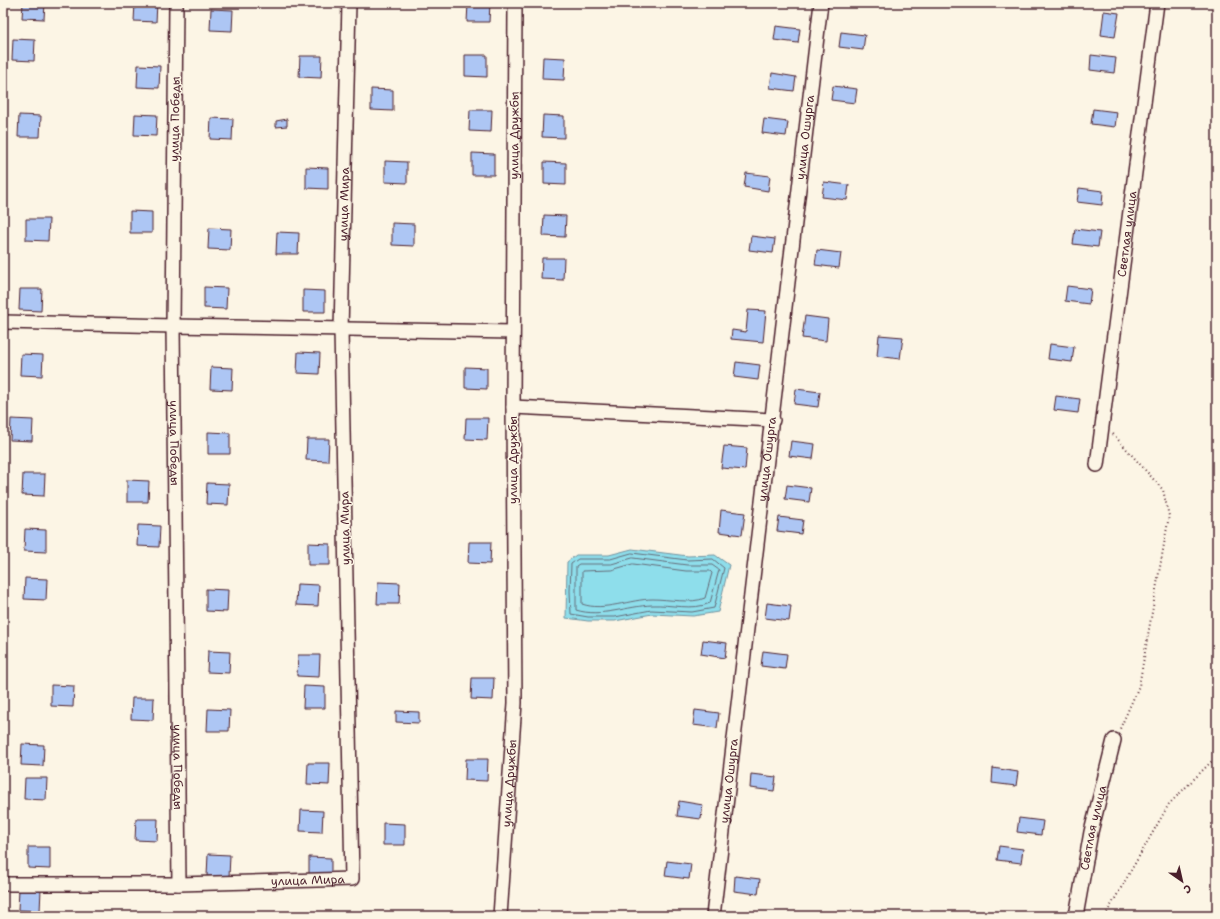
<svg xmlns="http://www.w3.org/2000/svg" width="1220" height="919" font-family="'Shantell Sans',sans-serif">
	<rect width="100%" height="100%" fill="#fcf5e5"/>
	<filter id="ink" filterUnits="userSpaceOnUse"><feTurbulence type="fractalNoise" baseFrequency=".025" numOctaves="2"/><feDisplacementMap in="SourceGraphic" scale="8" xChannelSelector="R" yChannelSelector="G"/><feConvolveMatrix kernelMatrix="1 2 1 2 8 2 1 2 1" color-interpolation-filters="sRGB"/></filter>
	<g filter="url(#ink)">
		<!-- water -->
		<path fill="#8edeeb" stroke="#73929e" d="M632 549 688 556 715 555 729 565 718 612 693 616 652 614 615 621H588L566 618 567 562 576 555H609Z"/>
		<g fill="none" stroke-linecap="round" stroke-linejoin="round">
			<!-- shore -->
			<g stroke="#656b78" stroke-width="1">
				<path d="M632 553 687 560 713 559 724 568 714 608 692 612 651 610 615 617H588L571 614 570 591 571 564 578 559H610Z"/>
				<path d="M633 558 687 565H712L719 570 710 603C693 611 671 604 652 605 627 606 601 618 576 610V566L579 564H611Z"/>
				<path d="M633 564 686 571H710L712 573 705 598C692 604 668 599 653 599 630 599 604 612 582 604V571L611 570Z"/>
			</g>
		</g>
		<!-- building -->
		<g fill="#adc6f4" stroke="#4a1f2b">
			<path d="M23 3H45L44 19 22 18Z"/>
			<path d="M135 3H157L156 22 134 21Z"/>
			<path d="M468 3H490L489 22H467Z"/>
			<path d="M211 9 233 10 232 31 210 30Z"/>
			<path d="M1104 11 1119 13 1115 37 1101 35Z"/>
			<path d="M776 26 800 29 798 43 774 40Z"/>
			<path d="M841 32 865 35 863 50 839 47Z"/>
			<path d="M13 39 35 40 34 61 12 60Z"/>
			<path d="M465 55H487V77L465 76Z"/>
			<path d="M1091 55 1116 58 1114 73 1090 70Z"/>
			<path d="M300 56H322L321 78 299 77Z"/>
			<path d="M543 57 565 58 564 80 542 79Z"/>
			<path d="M138 65 160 66 159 88 137 87Z"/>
			<path d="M772 73 796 77 794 91 770 88Z"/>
			<path d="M833 86 857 89 855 103 831 100Z"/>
			<path d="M371 89 393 90V111L371 110Z"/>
			<path d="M1093 109 1117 112 1115 127 1091 124Z"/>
			<path d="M470 110H492L491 132 469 131Z"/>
			<path d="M135 114 157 115 156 136 134 135Z"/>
			<path d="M19 115 41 116 40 137H18Z"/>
			<path d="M543 115 564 116V138L542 137Z"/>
			<path d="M211 118 233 119 232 140 210 139Z"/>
			<path d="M287 119V126L276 127V121Z"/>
			<path d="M764 119 788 122 786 136 762 133Z"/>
			<path d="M472 153 494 154V175H472Z"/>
			<path d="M385 161 407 162V183L385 182Z"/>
			<path d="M544 162 566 163V185L544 184Z"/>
			<path d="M306 167 328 168V189L306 188Z"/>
			<path d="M746 173 770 176 768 191 744 187Z"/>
			<path d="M824 182 849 185 847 200 822 197Z"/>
			<path d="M1079 188 1103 191 1102 205 1077 202Z"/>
			<path d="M130 211 152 212V233H130Z"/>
			<path d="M544 215 566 216 565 237 543 236Z"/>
			<path d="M26 219H49L48 241 26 240Z"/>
			<path d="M392 223 414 224V246L392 245Z"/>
			<path d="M209 228 231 229 230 250 208 249Z"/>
			<path d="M1075 229 1100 232 1098 247 1073 244Z"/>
			<path d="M277 232 299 233 298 254H276Z"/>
			<path d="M751 236 775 239 773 253 749 250Z"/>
			<path d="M817 250 841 253 839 268 815 265Z"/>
			<path d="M542 258H564L563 280 541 279Z"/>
			<path d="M1067 286 1091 289 1089 304 1065 301Z"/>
			<path d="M204 287 227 288 226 309 204 308Z"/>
			<path d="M20 289H42L41 311 19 310Z"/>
			<path d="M303 290 325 291V312H303Z"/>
			<path d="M748 310 766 311 763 342 731 339 732 330 746 332Z"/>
			<path d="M805 316 828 319 826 341 802 338Z"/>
			<path d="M879 335 903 337 900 359 877 356Z"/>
			<path d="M1050 344 1074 347 1072 362 1048 359Z"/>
			<path d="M298 352 320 353 319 374 297 373Z"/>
			<path d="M21 354 43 355 42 376 20 375Z"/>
			<path d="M736 362 760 365 758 380 734 377Z"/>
			<path d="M211 367 233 368 232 390 210 389Z"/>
			<path d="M465 367 487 368V389L465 388Z"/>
			<path d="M796 389 820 392 818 407 794 404Z"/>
			<path d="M1056 396 1080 399 1078 413 1054 410Z"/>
			<path d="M466 418H488L487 440 465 439Z"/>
			<path d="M11 419 33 420 32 441 10 440Z"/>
			<path d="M208 432 230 433V454H208Z"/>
			<path d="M307 439H329L328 461 306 460Z"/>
			<path d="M791 441 815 444 813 459 789 456Z"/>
			<path d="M724 446 747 448 745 470 721 468Z"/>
			<path d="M23 474H45L44 496 22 495Z"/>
			<path d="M127 480 149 481 148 502H127Z"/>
			<path d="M207 483 229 484 228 505 206 504Z"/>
			<path d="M787 485 811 488 809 502 785 499Z"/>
			<path d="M721 510 745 513 742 535 719 532Z"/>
			<path d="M779 517 803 520 801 534 777 531Z"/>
			<path d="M138 525 160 526 159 547 137 546Z"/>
			<path d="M25 529 46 530V552L24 551Z"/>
			<path d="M469 542H491L490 564 468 563Z"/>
			<path d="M308 543 330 544V565H308Z"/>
			<path d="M25 578 47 579 46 600 24 599Z"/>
			<path d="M378 582 400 583 399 604H377Z"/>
			<path d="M297 584 319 585 318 606 296 605Z"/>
			<path d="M206 589 228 590 227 612 206 611Z"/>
			<path d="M767 603 791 606 789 621 765 618Z"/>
			<path d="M703 640 727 643 725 658 701 654Z"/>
			<path d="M208 651 230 652 229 673 207 672Z"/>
			<path d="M763 651 787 654 785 669 761 666Z"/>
			<path d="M298 655H320L319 677 297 676Z"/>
			<path d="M472 678H494L493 700 471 699Z"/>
			<path d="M51 685 74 686 73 707 51 706Z"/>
			<path d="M304 686 325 687V708H303Z"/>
			<path d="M132 698H154L153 720 131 719Z"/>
			<path d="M208 709 230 710 229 731H207Z"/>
			<path d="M695 710 719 713 717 728 693 725Z"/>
			<path d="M396 711 419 712V723L396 722Z"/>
			<path d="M22 744 44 745 43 766 21 765Z"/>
			<path d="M466 759H488L487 781 465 780Z"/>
			<path d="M308 763H330L329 785 307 784Z"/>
			<path d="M993 768 1018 772 1016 786 992 783Z"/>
			<path d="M751 774 776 777 774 791 750 788Z"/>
			<path d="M25 778H47L46 800 24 799Z"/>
			<path d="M679 801 703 805 701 819 677 816Z"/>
			<path d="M301 810 323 811 322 832 300 831Z"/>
			<path d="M1019 818 1043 821 1041 835 1017 832Z"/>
			<path d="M136 819H158L157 841 135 840Z"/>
			<path d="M383 823 405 824V845H383Z"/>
			<path d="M999 846 1023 849 1021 863 997 860Z"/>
			<path d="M28 847H50V869L28 868Z"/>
			<path d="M208 854 230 855 229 877 207 876Z"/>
			<path d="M309 857 331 858V879L309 878Z"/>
			<path d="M667 861 691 864 689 879 665 876Z"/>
			<path d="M735 876 760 879 758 894 734 891Z"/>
			<path d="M19 889H41L40 911 18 910Z"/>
			<path d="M666 912 680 914V916H665Z"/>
		</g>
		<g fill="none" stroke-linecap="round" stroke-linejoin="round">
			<!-- minor casing -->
			<g stroke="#4a1f2b" stroke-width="16">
				<g id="minor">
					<path id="s1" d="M176 3 173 326 179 884"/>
					<path d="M3 322 173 326 513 332"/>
					<path d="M513 407 773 420"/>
					<path id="s2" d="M1097 465 1157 3"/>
					<path id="s3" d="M3 884H179L352 879 341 330 349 3"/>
					<path id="s4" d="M500 916 515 703 513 407 515 3"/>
					<path id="s5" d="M713 916 821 3"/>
					<path id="s6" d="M1076 916 1091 832 1114 740"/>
				</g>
			</g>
			<!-- path -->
			<g stroke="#4a1f2b" stroke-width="2" stroke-dasharray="1 3" stroke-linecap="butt">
				<path d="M1113 434 1163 490 1169 516 1139 686 1119 731"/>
				<path d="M1105 916 1169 804 1217 756"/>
			</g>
			<!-- minor -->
			<use href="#minor" stroke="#fcf5e5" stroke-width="13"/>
		</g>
	</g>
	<g text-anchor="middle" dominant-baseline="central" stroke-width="3" stroke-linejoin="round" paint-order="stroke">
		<!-- street labels -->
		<g font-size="12" fill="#4a1f2b" stroke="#fcf5e5">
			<text transform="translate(175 119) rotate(-89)">улица Победы</text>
			<text stroke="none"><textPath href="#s4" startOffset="781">улица Дружбы</textPath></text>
			<text stroke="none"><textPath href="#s5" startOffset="784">улица Ошурга</textPath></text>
			<text stroke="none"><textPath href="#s3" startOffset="1024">улица Мира</textPath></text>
			<text stroke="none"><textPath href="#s2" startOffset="233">Светлая улица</textPath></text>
			<text stroke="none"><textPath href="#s1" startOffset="440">улица Победы</textPath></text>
			<text transform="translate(513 460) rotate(-90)">улица Дружбы</text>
			<text stroke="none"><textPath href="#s5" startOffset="460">улица Ошурга</textPath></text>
			<text transform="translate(345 528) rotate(-91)">улица Мира</text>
			<text stroke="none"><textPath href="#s1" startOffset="764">улица Победы</textPath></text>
			<text stroke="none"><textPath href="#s5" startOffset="136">улица Ошурга</textPath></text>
			<text stroke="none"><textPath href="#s4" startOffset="133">улица Дружбы</textPath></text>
			<text stroke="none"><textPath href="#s6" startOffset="90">Светлая улица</textPath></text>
			<text stroke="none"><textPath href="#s3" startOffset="305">улица Мира</textPath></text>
		</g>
	</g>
	<!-- margin -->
	<rect width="1220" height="919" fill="none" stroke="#fcf5e5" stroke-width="16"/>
	<rect x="8" y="8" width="1204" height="903" fill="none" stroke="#4a1f2b" stroke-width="1.5" filter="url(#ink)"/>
	<!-- north arrow -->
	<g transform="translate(1182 881) rotate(146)" stroke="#fcf5e5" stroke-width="3" paint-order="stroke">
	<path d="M0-3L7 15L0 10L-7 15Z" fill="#4a1f2b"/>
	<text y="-6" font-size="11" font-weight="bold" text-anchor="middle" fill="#4a1f2b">С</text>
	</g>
</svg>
